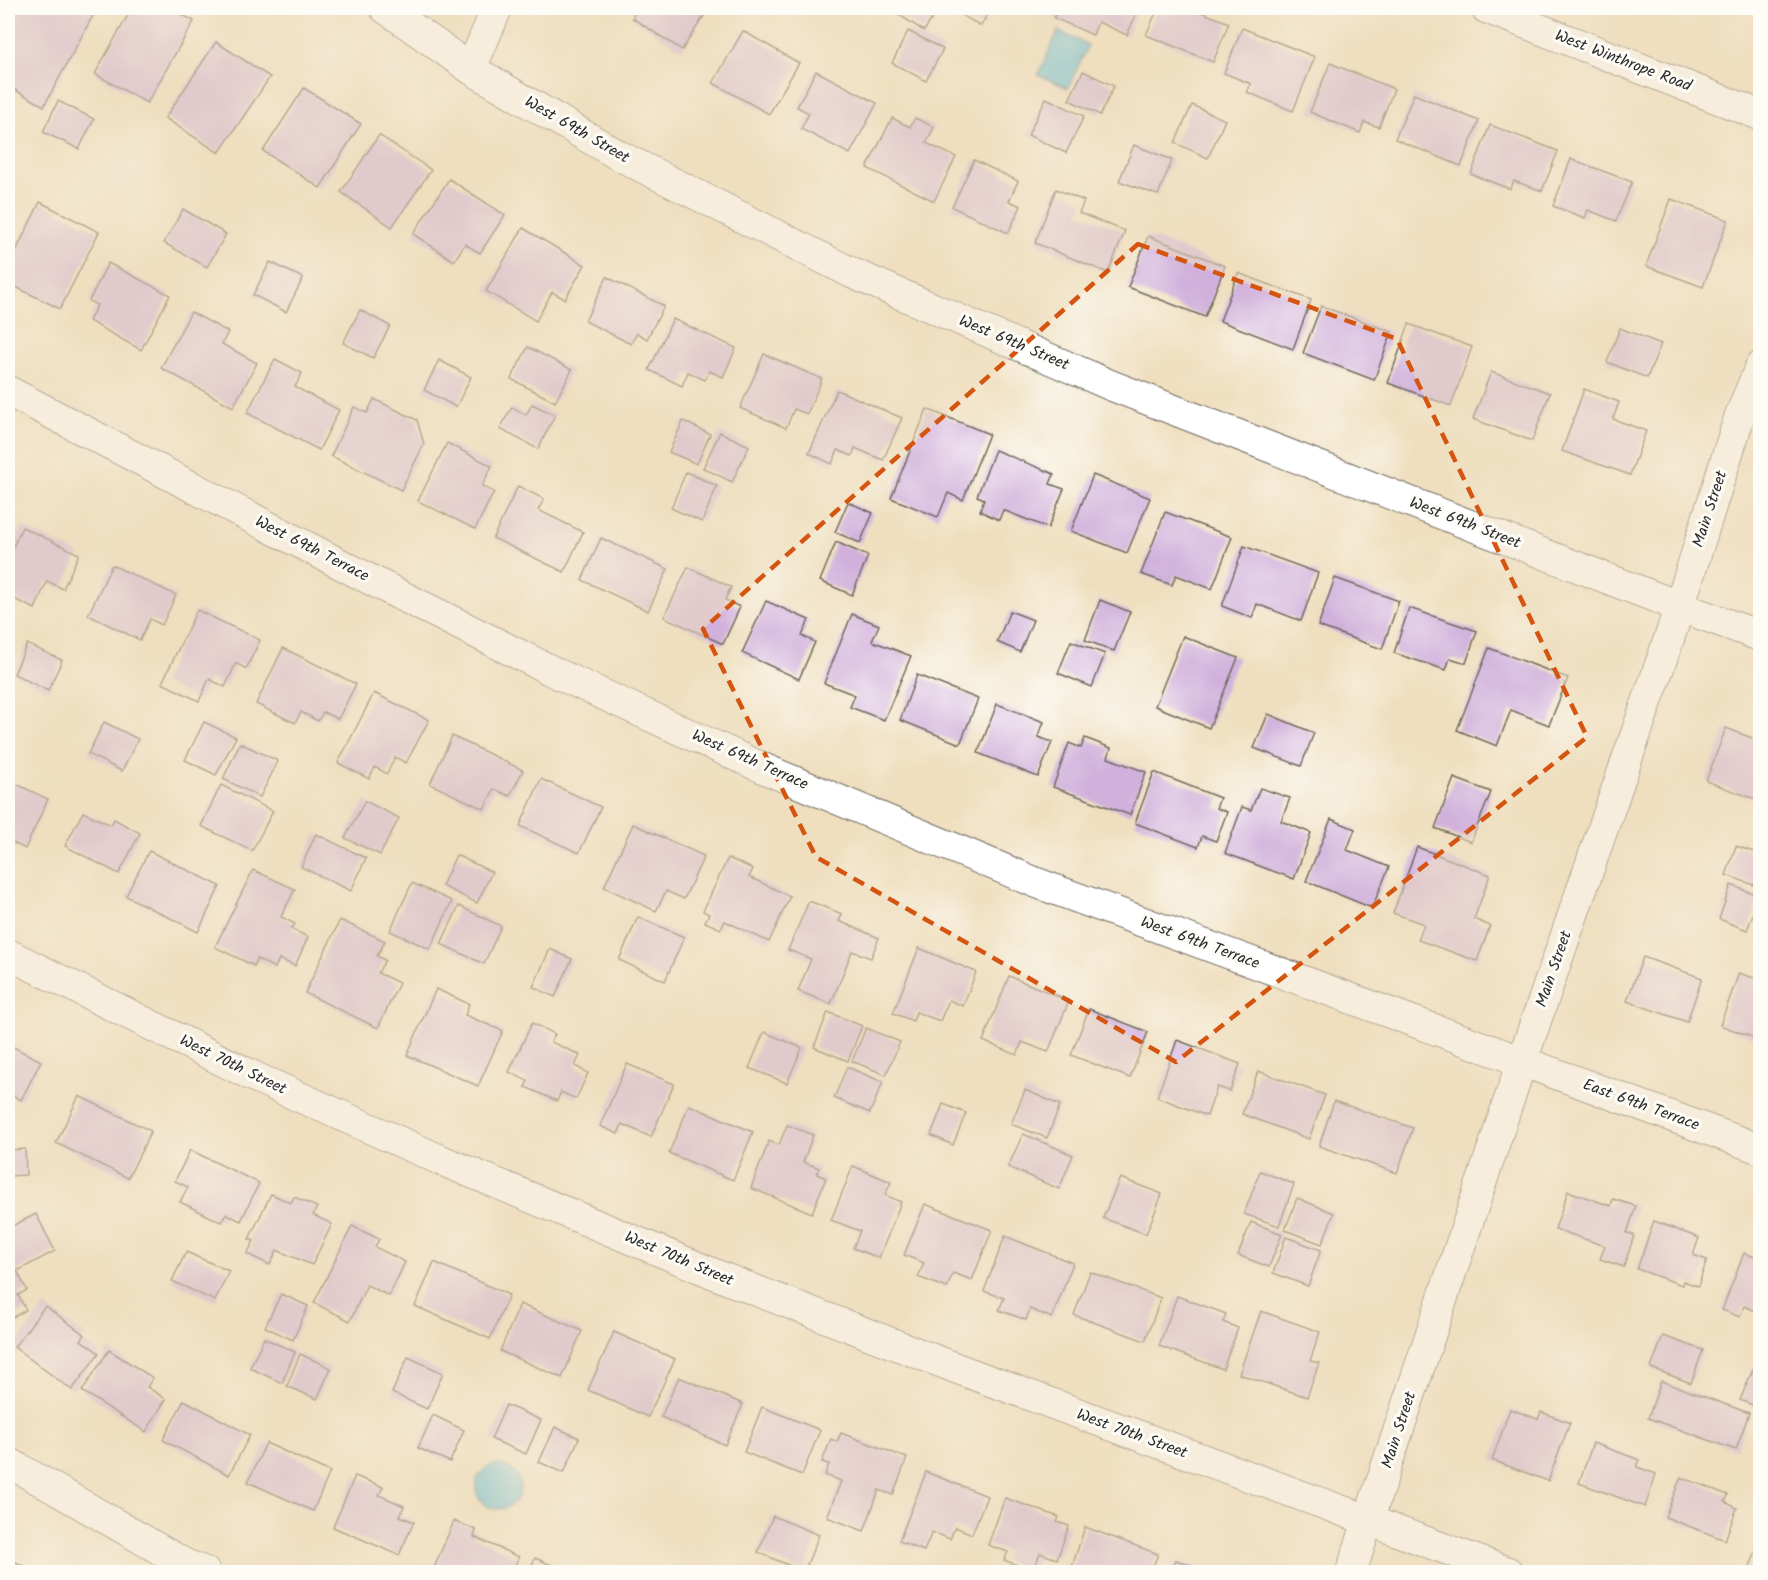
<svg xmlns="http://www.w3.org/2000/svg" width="1768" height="1580" font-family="Kalam,sans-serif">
	<rect width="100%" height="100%" fill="#fdfcf7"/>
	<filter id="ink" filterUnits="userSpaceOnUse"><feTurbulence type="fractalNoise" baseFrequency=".0167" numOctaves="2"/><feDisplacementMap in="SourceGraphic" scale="12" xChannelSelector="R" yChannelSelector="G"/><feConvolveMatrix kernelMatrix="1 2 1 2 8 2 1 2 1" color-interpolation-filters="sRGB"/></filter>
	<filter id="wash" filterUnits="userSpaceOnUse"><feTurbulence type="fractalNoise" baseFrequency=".008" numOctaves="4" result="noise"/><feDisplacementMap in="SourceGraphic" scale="24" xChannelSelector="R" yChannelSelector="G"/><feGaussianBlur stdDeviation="1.35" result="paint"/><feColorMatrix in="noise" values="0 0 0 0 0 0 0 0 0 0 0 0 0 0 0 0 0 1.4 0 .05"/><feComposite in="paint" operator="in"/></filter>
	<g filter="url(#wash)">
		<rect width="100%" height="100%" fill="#efdfbf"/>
		<!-- water -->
		<g fill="#5bbdda" stroke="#437482" stroke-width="1.5">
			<path d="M1058 31 1088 45 1068 88 1038 75Z"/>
			<circle cx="498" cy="1487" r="22"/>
		</g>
		<g id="blocks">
			<!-- building -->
			<g fill="#d1b1dc">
				<path d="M8 8H97L44 106 8 86Z"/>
				<path d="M132 8H170L194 21 147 103 95 74Z"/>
				<path d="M638 8H709L682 50 632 18Z"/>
				<path d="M896 8H939L924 31 893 11Z"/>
				<path d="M958 8H991L981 26 956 12Z"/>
				<path d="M1059 8H1139L1127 35 1098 22 1093 35 1054 18Z"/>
				<path d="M1158 8H1191L1229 23 1213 62 1146 35Z"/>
				<path d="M1242 28 1315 57 1293 111 1247 92 1251 84 1224 73Z"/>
				<path d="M743 31 799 63 769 114 713 83Z"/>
				<path d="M908 31 943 49 926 81 892 63Z"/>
				<path d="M216 42 270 77 219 153 165 118Z"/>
				<path d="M1330 63 1394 89 1379 127 1364 122 1360 133 1310 112Z"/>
				<path d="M816 71 877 103 850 154 801 129 809 113 797 107Z"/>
				<path d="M1083 71 1114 86 1100 115 1069 100Z"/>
				<path d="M304 88 361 124 320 188 263 151Z"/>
				<path d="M1414 94 1479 121 1461 166 1395 139Z"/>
				<path d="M1046 98 1084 116 1066 153 1028 135Z"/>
				<path d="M58 101 94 119 79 149 43 132Z"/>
				<path d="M1192 105 1225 120 1208 158 1175 143Z"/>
				<path d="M892 118 910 127 915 118 934 127 926 143 956 157 934 201 867 168Z"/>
				<path d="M1490 125 1558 151 1542 191 1514 181 1510 189 1471 174Z"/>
				<path d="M379 135 431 170 392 227 341 192Z"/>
				<path d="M1134 145 1172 160 1158 195 1119 181Z"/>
				<path d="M1571 159 1632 182 1616 221 1588 210 1585 218 1553 206Z"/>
				<path d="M974 160 1018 181 1009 201 1021 206 1008 233 952 207Z"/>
				<path d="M449 179 505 215 480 253 465 244 454 261 413 234Z"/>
				<path d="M1056 189 1084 201 1079 213 1125 231 1108 273 1035 243Z"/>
				<path d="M1671 199 1728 220 1703 287 1646 266Z"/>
				<path d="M40 202 99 232 60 309 8 283V267Z"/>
				<path d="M183 209 226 234 207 267 164 243Z"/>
				<path d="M523 228 585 265 565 299 552 292 536 321 486 291Z"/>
				<path d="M1148 236 1225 266 1205 317 1128 287Z"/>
				<path d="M270 262 303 278 286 312 253 295Z"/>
				<path d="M108 263 170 295 141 350 89 321 97 305 89 301Z"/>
				<path d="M1238 273 1311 300 1293 349 1220 321Z"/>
				<path d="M607 277 664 306 647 339 637 333 631 344 585 321Z"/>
				<path d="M1321 306 1392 332 1374 380 1303 353Z"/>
				<path d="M360 310 390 326 373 358 343 343Z"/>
				<path d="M191 312 228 332 222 344 257 363 233 407 161 368Z"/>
				<path d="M673 319 736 348 723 377 709 371 705 380 688 372 682 386 649 370Z"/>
				<path d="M1409 324 1472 347 1451 406 1388 383Z"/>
				<path d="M1620 328 1661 344 1647 378 1607 362Z"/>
				<path d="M528 347 572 370 555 402 511 379Z"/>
				<path d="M764 354 822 379 807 414 794 409 786 428 740 408Z"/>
				<path d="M275 359 302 373 295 387 339 410 319 450 247 413Z"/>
				<path d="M439 360 471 377 456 407 424 390Z"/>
				<path d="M1491 372 1550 393 1532 441 1473 419Z"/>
				<path d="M1584 389 1619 402 1613 419 1646 431 1630 475 1562 451Z"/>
				<path d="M837 390 902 418 883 460 855 448 852 456 838 450 832 464 809 453Z"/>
				<path d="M374 399 417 420 424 444 401 490 331 456 354 407 367 413Z"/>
				<path d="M532 404 555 415 538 449 500 429 512 407 526 415Z"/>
				<path d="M927 409 989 434 963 500 948 493 938 517 891 498Z"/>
				<path d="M683 421 710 434 697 464 669 452Z"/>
				<path d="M720 432 749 446 732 482 703 468Z"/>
				<path d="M447 443 492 466 482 486 494 492 475 529 418 501Z"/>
				<path d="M995 450 1054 474 1050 484 1064 489 1048 528 1003 510 999 520 980 511 984 499 977 496Z"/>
				<path d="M686 472 717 486 702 522 671 508Z"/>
				<path d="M1093 475 1150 498 1127 553 1071 531Z"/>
				<path d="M518 486 544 499 538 510 583 532 564 572 493 538Z"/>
				<path d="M848 502 873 513 860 543 835 532Z"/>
				<path d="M1165 512 1232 537 1212 589 1176 575 1172 585 1141 574Z"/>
				<path d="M22 527 79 554 63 589 47 581 35 609 8 596V558Z"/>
				<path d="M601 538 668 569 648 611 582 580Z"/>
				<path d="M836 542 868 556 852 595 820 581Z"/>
				<path d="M1244 546 1318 573 1301 621 1257 604 1252 618 1222 606Z"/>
				<path d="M112 565 176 595 162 625 150 619 140 640 88 615Z"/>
				<path d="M688 567 731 587 725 600 740 607 723 644 664 617Z"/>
				<path d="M1335 578 1399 601 1382 649 1318 626Z"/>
				<path d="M1100 600 1130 612 1114 651 1085 640Z"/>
				<path d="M766 601 809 620 802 636 815 642 799 679 742 653Z"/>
				<path d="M1409 608 1477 631 1466 663 1450 658 1446 670 1394 653Z"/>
				<path d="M197 610 260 640 246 669 236 663 225 687 209 679 199 701 162 683Z"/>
				<path d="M1010 611 1033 620 1020 652 997 642Z"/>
				<path d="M852 614 879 625 872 641 911 656 884 720 850 707 855 695 824 683Z"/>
				<path d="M1183 636 1238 658 1209 728 1155 706Z"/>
				<path d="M1071 641 1105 654 1092 687 1058 673Z"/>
				<path d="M27 644 62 660 48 691 14 674Z"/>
				<path d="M283 648 356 684 338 719 323 712 318 721 301 712 295 723 256 704Z"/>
				<path d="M1489 648 1568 678 1549 725 1511 710 1497 746 1457 730Z"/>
				<path d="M917 675 978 699 960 744 900 720Z"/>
				<path d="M374 693 429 720 406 763 395 757 387 774 375 767 369 779 338 763Z"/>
				<path d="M997 704 1044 722 1038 737 1052 742 1038 777 978 753Z"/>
				<path d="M1268 714 1314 733 1301 766 1254 748Z"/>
				<path d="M104 722 138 739 122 771 88 754Z"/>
				<path d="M204 722 236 737 216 775 185 760Z"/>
				<path d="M1726 728 1760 741V801L1706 781Z"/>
				<path d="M452 736 523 770 510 796 494 789 484 809 430 784Z"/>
				<path d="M1085 738 1111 748 1108 758 1146 772 1130 815 1053 787 1069 743 1081 748Z"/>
				<path d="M240 743 278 761 260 797 223 779Z"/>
				<path d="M1154 772 1220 798 1216 808 1227 812 1216 841 1202 836 1198 847 1135 823Z"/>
				<path d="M1454 778 1491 792 1471 842 1435 828Z"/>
				<path d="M541 779 601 807 579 853 520 826Z"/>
				<path d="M8 780 48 799 25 849 8 840Z"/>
				<path d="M221 785 273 811 252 851 201 826Z"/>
				<path d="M1260 788 1290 798 1281 821 1311 833 1294 879 1225 853 1242 807 1251 810Z"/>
				<path d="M365 801 399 818 380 855 345 838Z"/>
				<path d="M83 812 111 825 114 819 140 833 119 874 65 846Z"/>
				<path d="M1331 819 1355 829 1347 850 1389 867 1372 908 1306 881Z"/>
				<path d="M633 824 704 856 684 899 666 891 656 911 604 887Z"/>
				<path d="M316 834 366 858 351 891 301 867Z"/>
				<path d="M1736 846 1760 854V866L1754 885 1726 875Z"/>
				<path d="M1417 847 1490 875 1474 919 1490 926 1477 961 1418 940 1424 924 1393 913Z"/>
				<path d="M149 851 220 886 198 932 126 896Z"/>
				<path d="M456 855 492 872 477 903 442 886Z"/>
				<path d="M728 858 753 869 749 877 790 896 769 942 725 921 721 929 705 922 709 914 703 911Z"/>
				<path d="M253 870 295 889 281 917 295 924 291 929 308 937 295 966 279 959 275 968 257 959 254 966 215 947Z"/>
				<path d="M412 883 452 901 430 949 390 931Z"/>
				<path d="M1731 885 1760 896 1747 930 1719 919Z"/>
				<path d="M809 901 842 914 839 921 879 938 871 958 852 951 831 1004 798 991 811 959 788 950Z"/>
				<path d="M459 906 501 926 484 964 441 944Z"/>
				<path d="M638 917 684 937 665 981 619 960Z"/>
				<path d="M340 920 385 941 377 956 385 960 378 973 399 983 378 1028 305 993Z"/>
				<path d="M919 948 976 972 963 1006 949 1000 940 1021 916 1012 913 1021 893 1013Z"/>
				<path d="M550 949 572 959 555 997 533 987Z"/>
				<path d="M1643 957 1702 978 1687 1022 1627 1001Z"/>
				<path d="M1739 973 1760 980V1040L1720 1025Z"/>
				<path d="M1009 976 1069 1001 1048 1052 1022 1042 1017 1055 983 1041Z"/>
				<path d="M436 989 469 1004 465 1015 503 1031 478 1086 407 1055Z"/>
				<path d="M1089 1009 1148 1032 1130 1078 1071 1055Z"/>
				<path d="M828 1012 862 1026 848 1061 814 1047Z"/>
				<path d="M532 1023 555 1034 551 1042 580 1055 575 1066 588 1073 576 1099 561 1092 557 1101 525 1087 528 1081 509 1072Z"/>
				<path d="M866 1028 900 1042 886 1075 852 1061Z"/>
				<path d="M764 1032 802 1048 787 1083 749 1068Z"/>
				<path d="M8 1036 12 1038 9 1045 41 1061 21 1100 8 1093Z"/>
				<path d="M1177 1040 1240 1064 1230 1091 1217 1087 1207 1116 1157 1097Z"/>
				<path d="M627 1064 674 1084 651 1137 622 1124 618 1134 600 1126Z"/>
				<path d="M847 1067 883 1082 870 1113 834 1098Z"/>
				<path d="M1258 1071 1325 1095 1309 1139 1242 1114Z"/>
				<path d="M1025 1090 1060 1105 1047 1138 1011 1124Z"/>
				<path d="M79 1096 151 1131 128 1178 56 1143Z"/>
				<path d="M1334 1101 1413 1128 1397 1173 1319 1146Z"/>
				<path d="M943 1104 966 1113 953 1145 931 1135Z"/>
				<path d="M689 1105 753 1132 733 1180 669 1153Z"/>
				<path d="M787 1125 813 1135 803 1162 819 1168 817 1174 826 1178 812 1213 751 1188 769 1141 779 1145Z"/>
				<path d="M1023 1134 1073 1155 1059 1189 1008 1167Z"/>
				<path d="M25 1149 26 1175 8 1176V1150Z"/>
				<path d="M190 1150 259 1183 241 1221 226 1214 221 1222 180 1202 188 1187 175 1181Z"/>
				<path d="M853 1166 891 1182 885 1195 901 1202 879 1258 853 1248 860 1231 831 1220Z"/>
				<path d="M1260 1171 1294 1184 1279 1226 1244 1214Z"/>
				<path d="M1120 1178 1162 1194 1146 1234 1103 1218Z"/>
				<path d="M1568 1191 1611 1206 1613 1199 1636 1206 1627 1233 1634 1235 1624 1267 1600 1259 1605 1246 1555 1229Z"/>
				<path d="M271 1194 291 1203 294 1197 317 1207 313 1215 332 1224 312 1265 277 1250 270 1265 247 1254 254 1241 249 1239Z"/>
				<path d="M1297 1198 1334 1213 1322 1244 1285 1230Z"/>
				<path d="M925 1204 992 1230 972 1280 953 1273 947 1288 918 1277 924 1263 904 1255Z"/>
				<path d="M36 1214 55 1251 17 1271 27 1290 18 1295 26 1310 8 1320V1228Z"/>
				<path d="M1654 1221 1699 1238 1693 1255 1707 1260 1698 1286 1683 1281 1682 1285 1637 1269Z"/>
				<path d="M1251 1222 1282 1234 1269 1267 1238 1255Z"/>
				<path d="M352 1226 379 1239 375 1247 405 1262 389 1296 367 1285 350 1321 314 1303Z"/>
				<path d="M1005 1236 1073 1263 1052 1318 1030 1309 1026 1320 999 1310 1004 1298 984 1291Z"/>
				<path d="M1286 1237 1321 1250 1308 1286 1273 1273Z"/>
				<path d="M186 1252 229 1271 215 1301 172 1281Z"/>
				<path d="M1744 1253 1760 1259V1313L1744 1306 1740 1317 1722 1310Z"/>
				<path d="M434 1262 509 1295 490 1339 415 1306Z"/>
				<path d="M1090 1272 1161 1298 1145 1341 1074 1315Z"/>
				<path d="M281 1294 308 1306 293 1340 265 1327Z"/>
				<path d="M1177 1296 1226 1314 1223 1322 1238 1328 1223 1369 1159 1346Z"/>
				<path d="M520 1304 582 1331 562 1378 500 1351Z"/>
				<path d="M45 1306 85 1335 81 1340 99 1353 72 1390 14 1347Z"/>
				<path d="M1261 1311 1320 1332 1310 1361 1319 1363 1307 1397 1239 1374Z"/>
				<path d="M614 1332 675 1359 648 1417 588 1390Z"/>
				<path d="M1663 1336 1703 1350 1691 1383 1651 1368Z"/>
				<path d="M264 1338 295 1352 282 1383 250 1368Z"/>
				<path d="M109 1350 153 1378 147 1387 166 1399 146 1432 82 1391Z"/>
				<path d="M300 1354 331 1368 317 1399 287 1386Z"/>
				<path d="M408 1357 443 1373 427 1409 392 1393Z"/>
				<path d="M1756 1362 1760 1364V1408L1740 1400Z"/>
				<path d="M679 1377 743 1404 725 1445 661 1417Z"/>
				<path d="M1661 1381 1749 1413 1736 1450 1648 1418Z"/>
				<path d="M184 1400 250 1435 229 1475 163 1440Z"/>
				<path d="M506 1405 541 1420 526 1454 491 1439Z"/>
				<path d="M762 1407 820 1430 802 1475 744 1452Z"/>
				<path d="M1510 1409 1538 1419 1541 1412 1570 1423 1548 1481 1492 1460Z"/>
				<path d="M433 1415 464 1430 450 1462 418 1448Z"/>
				<path d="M555 1427 579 1438 564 1473 539 1462Z"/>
				<path d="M841 1433 907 1458 893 1495 879 1490 864 1531 827 1517 841 1481 825 1475 829 1464 822 1462 831 1439 837 1442Z"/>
				<path d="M266 1443 330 1472 313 1511 248 1482Z"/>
				<path d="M1593 1443 1640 1460 1637 1467 1656 1474 1645 1507 1579 1483Z"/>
				<path d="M926 1472 987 1496 972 1534 955 1527 950 1539 932 1532 924 1551 899 1541Z"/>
				<path d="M355 1476 383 1487 379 1495 404 1506 400 1516 414 1522 399 1555 333 1527Z"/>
				<path d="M1681 1477 1728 1495 1725 1502 1737 1508 1725 1540 1665 1517Z"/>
				<path d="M1005 1498 1059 1517 1057 1522 1069 1526 1057 1559 1040 1553 1033 1571 1004 1560 1008 1552 988 1545Z"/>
				<path d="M773 1516 819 1535 804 1572 758 1552Z"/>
				<path d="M454 1521 476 1530 474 1537 519 1557 512 1572H438L433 1570Z"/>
				<path d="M1085 1527 1158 1554 1151 1572H1076L1071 1570Z"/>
				<path d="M1760 1541V1572H1759L1749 1569Z"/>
				<path d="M8 1558 35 1572H8Z"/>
				<path d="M535 1558 569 1572H529Z"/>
				<path d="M1176 1560 1211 1572H1171Z"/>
			</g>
		</g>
	</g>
	<g filter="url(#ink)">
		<use href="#blocks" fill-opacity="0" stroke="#706a5f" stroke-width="1.5"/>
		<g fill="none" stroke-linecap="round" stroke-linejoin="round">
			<!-- minor casing -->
			<g stroke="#706a5f" stroke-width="32">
				<g id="minor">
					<path d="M385 8 471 69 618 155 852 273 1110 385 1678 606 1760 636"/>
					<path d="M1486 8 1760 115"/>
					<path d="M471 69 497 8"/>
					<path d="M8 391 398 594 556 673 765 769 1037 883 1760 1149"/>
					<path d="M8 954 257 1078 443 1161 729 1280 961 1370 1508 1572"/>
					<path d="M8 1462 185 1564 205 1572"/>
					<path d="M1351 1572 1522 1061 1671 633 1739 418 1760 367"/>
				</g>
			</g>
			<!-- minor -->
			<use href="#minor" stroke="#fff" stroke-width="30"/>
		</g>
	</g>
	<!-- marked area -->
	<path d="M0 0H1768V1580H0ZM1138 244 1397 339 1587 737 1176 1062 816 857 703 629Z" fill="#efdfbf" fill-opacity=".55" fill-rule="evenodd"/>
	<path fill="none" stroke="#d5540f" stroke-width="4.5" stroke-dasharray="12 8" stroke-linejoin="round" d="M1138 244 1397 339 1587 737 1176 1062 816 857 703 629Z"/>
	<g text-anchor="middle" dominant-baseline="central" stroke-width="6" stroke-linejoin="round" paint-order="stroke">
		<!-- street labels -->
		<g font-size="16" fill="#2b2b2b" stroke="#fdfcf7">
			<text transform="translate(1623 61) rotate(21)">West Winthrope Road</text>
			<text transform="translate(577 130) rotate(30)">West 69th Street</text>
			<text transform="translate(1014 343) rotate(23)">West 69th Street</text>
			<text transform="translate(1710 509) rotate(-72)">Main Street</text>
			<text transform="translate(1465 523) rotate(21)">West 69th Street</text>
			<text transform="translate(312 549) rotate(27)">West 69th Terrace</text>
			<text transform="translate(750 760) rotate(24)">West 69th Terrace</text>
			<text transform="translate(1200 943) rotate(20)">West 69th Terrace</text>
			<text transform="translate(1554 969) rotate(-71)">Main Street</text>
			<text transform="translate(233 1065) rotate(26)">West 70th Street</text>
			<text transform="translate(1641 1105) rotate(20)">East 69th Terrace</text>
			<text transform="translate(679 1259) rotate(23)">West 70th Street</text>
			<text transform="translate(1399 1430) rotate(-72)">Main Street</text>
			<text transform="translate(1132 1434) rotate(20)">West 70th Street</text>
		</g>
	</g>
	<!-- margin -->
	<rect width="1768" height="1580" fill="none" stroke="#fdfcf7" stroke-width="30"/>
</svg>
